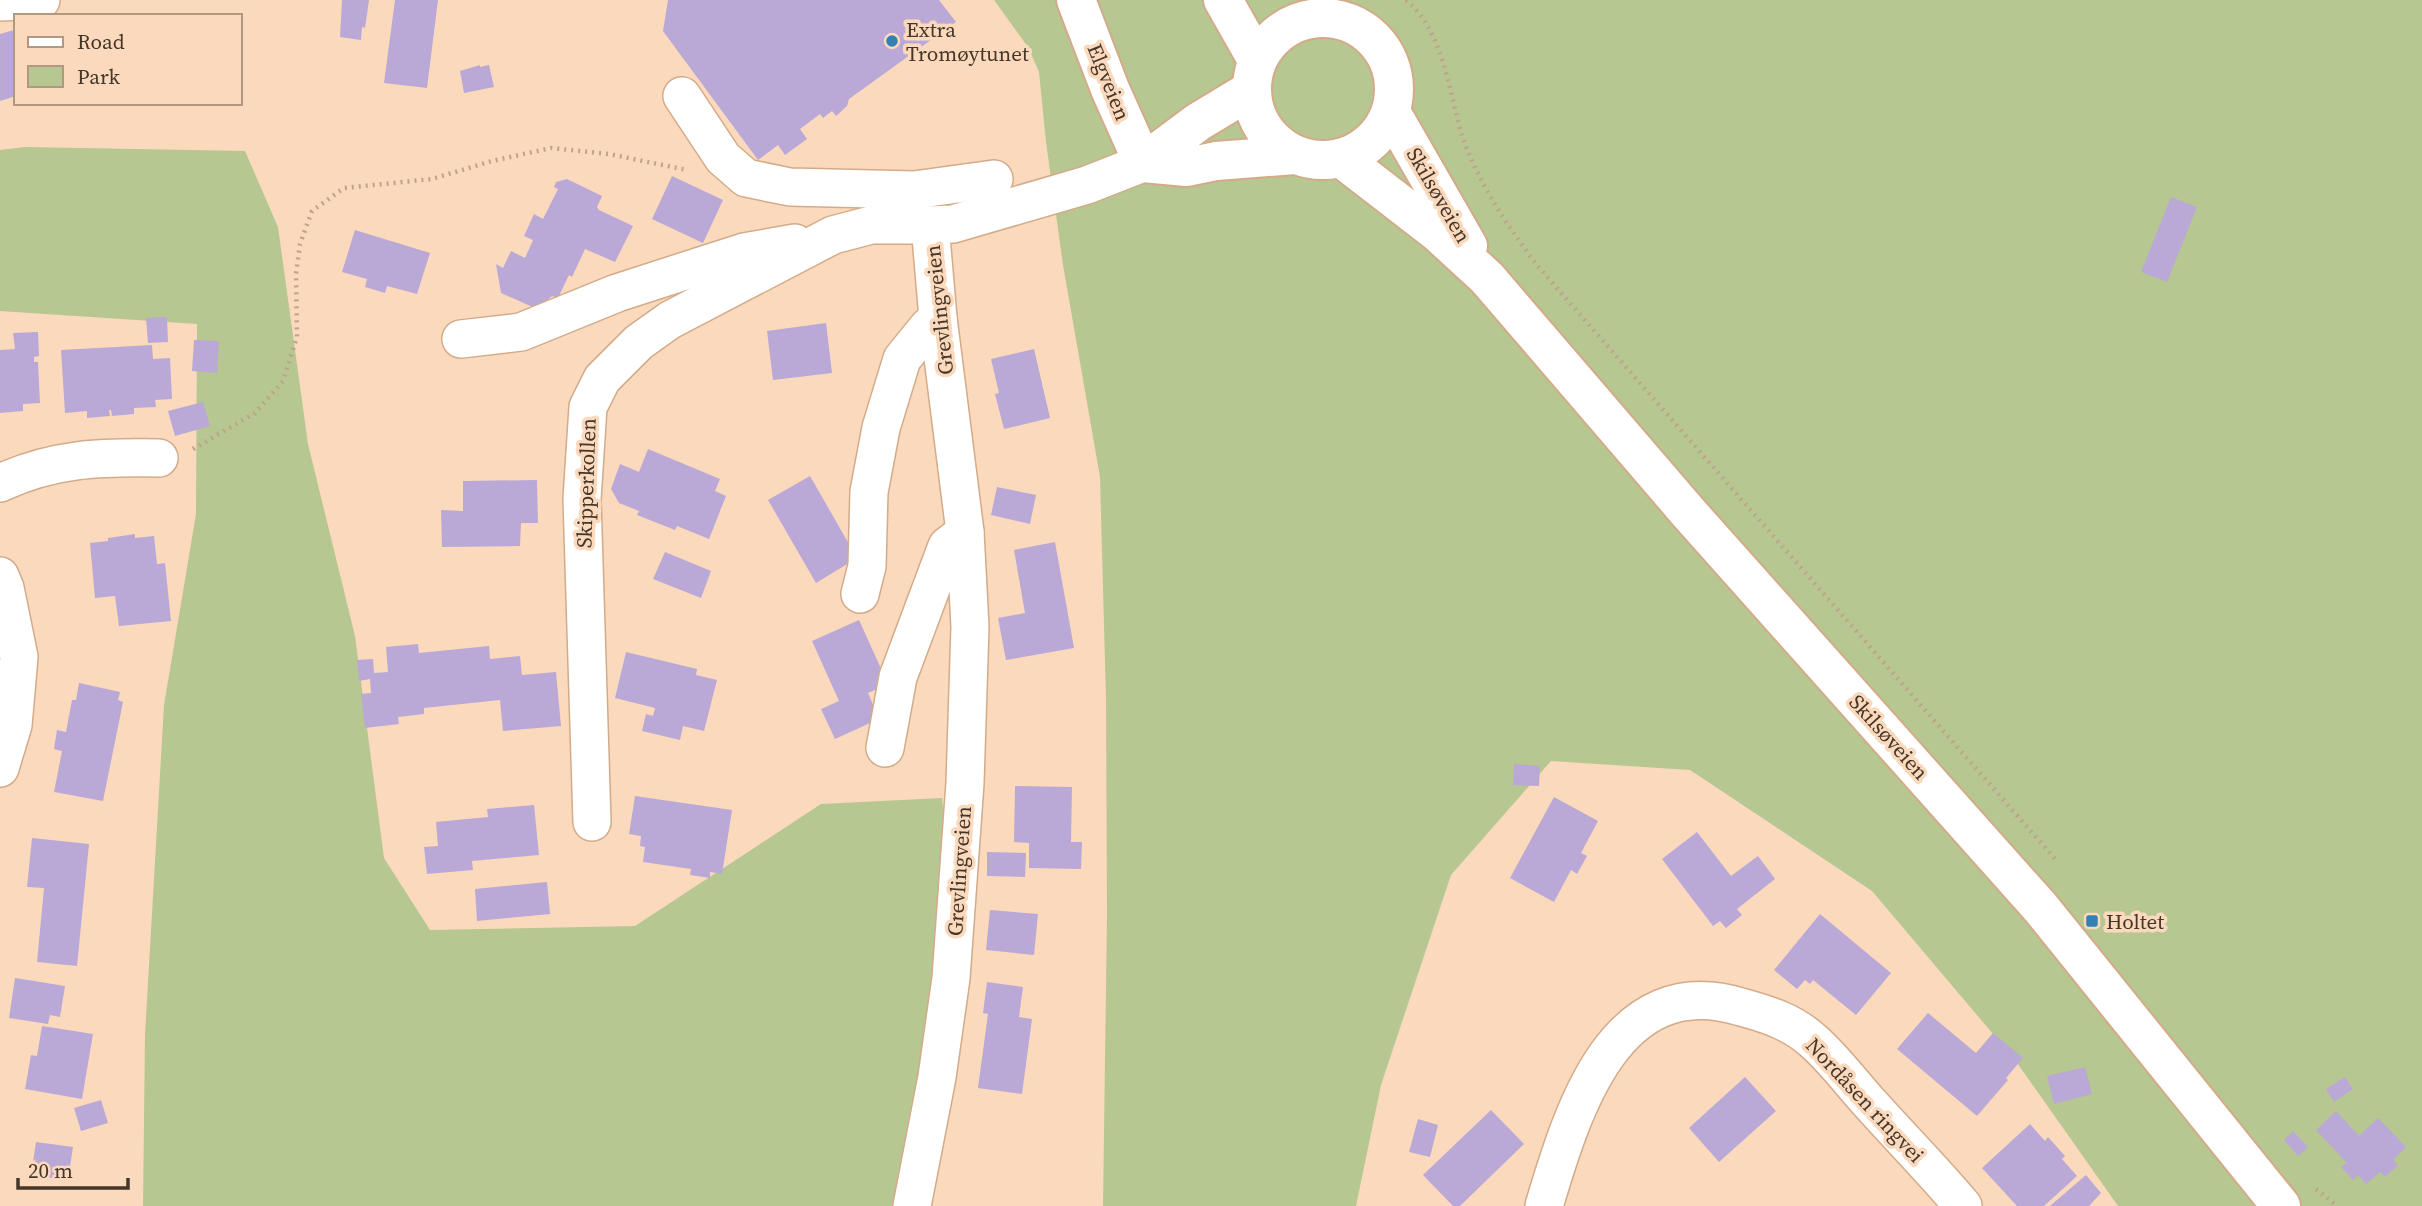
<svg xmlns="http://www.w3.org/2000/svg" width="2422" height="1206" font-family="'Source Serif 4',serif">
	<rect width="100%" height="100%" fill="#fbd9bd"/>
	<!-- green -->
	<g fill="#b7c791">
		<path d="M994 0H2422V1206H2118L2015 1060 1872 891 1690 770 1551 761 1451 875 1381 1085 1356 1206H1103L1107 915 1106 699 1100 477 1063 265 1046 142 1039 72 1028 47Z"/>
		<path d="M25 147 245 151 278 227 308 444 355 636 384 858 430 930 635 926 821 804 942 798 957 954 897 1206H143L145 1035 164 705 196 514 197 324 0 311V150Z"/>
	</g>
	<!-- building -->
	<g fill="#baa9d6">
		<path d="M342 0H369L365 28 362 27 361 40 340 37Z"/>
		<path d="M395 0H438L427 88 384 83Z"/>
		<path d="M668 0H939L956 22 849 99 847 106 836 116 832 111 823 118 820 114 800 129 807 139 785 155 778 145 758 160 663 31Z"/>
		<path d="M14 30 16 96 0 101V34Z"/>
		<path d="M480 65V67L489 65 494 87 464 93 460 71Z"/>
		<path d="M672 176 723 200 703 243 652 219Z"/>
		<path d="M567 179 602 196 597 207 599 210 633 226 615 262 585 249 572 277 569 275 558 298 552 296 537 309 501 293 496 264 503 268 511 251 525 258 533 240 524 236 534 214 543 219 558 189 554 187 556 182Z"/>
		<path d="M2171 197 2197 207 2167 282 2141 272Z"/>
		<path d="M355 230 430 253 417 294 387 286 385 293 365 287 367 279 342 272Z"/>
		<path d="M167 317 168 342 148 343 146 318Z"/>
		<path d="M826 323 832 373 773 380 767 331Z"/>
		<path d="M38 332 39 356 34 357V362H38L40 403 23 404V411L0 413V350L15 349 13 333Z"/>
		<path d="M194 340 219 341 217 373 192 371Z"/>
		<path d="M152 345 153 359 170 358 172 399 155 400 156 407 134 408V414L112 416 111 410H109L110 416 87 418V411L65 413 61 350Z"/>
		<path d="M1034 349 1050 418 1004 429 995 394 999 393 991 359Z"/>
		<path d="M203 402 210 426 175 436 168 411Z"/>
		<path d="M648 449 720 479 715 491 726 496 709 539 677 526 675 530 637 515 639 511 619 503 611 489 620 464 639 472Z"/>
		<path d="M810 476 857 558 816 583 768 500Z"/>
		<path d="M537 480 538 523H521L520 546 442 547 441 510 463 511V481Z"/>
		<path d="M997 487 1036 495 1030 524 991 515Z"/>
		<path d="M135 534V538L154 536 157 564 165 563 171 621 119 626 115 596 95 598 90 543 108 541V538Z"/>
		<path d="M1055 542 1074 648 1006 660 998 618 1025 613 1014 550Z"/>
		<path d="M665 552 711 571 701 598 653 579Z"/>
		<path d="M859 620 888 684 868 693 879 719 835 739 821 709 839 701 812 641Z"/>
		<path d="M418 644 419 653 489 646 490 659 520 656 522 675 556 672 561 726 503 731 500 700 424 708V714L398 717 399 724 365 728 361 694 371 693 370 679 359 681 357 660 373 659 374 673 388 672 386 647Z"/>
		<path d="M626 652 697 669 696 675 717 680 704 731 683 726 680 740 642 731 646 714 653 716 655 708 615 698Z"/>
		<path d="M79 683 120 692 118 700 123 702 103 801 54 792 62 751 54 749 57 730 66 732 72 700H76Z"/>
		<path d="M1514 764 1540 766 1539 786 1513 785Z"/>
		<path d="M1015 786 1072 787 1071 842H1082L1081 869 1029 868V843L1014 842Z"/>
		<path d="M635 796 732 810 722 874 710 872V878L690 875 691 869 643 862 645 847 640 846 641 836 629 834Z"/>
		<path d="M1554 797 1598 821 1581 853 1587 856 1577 874 1571 870 1554 902 1510 878Z"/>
		<path d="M534 805 539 855 472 861 473 870 427 874 424 847 438 846 436 822 488 817 487 809Z"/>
		<path d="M1697 832 1731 876 1758 856 1775 879 1737 909 1742 915 1726 928 1720 921 1713 926 1662 859Z"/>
		<path d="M32 838 89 844 77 966 37 962 44 888 27 887Z"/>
		<path d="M987 852 1026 853 1025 877 987 876Z"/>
		<path d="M547 882 550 914 477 921 475 889Z"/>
		<path d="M990 910 1038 914 1034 955 986 950Z"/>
		<path d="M1820 914 1891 973 1856 1015 1813 980 1810 984 1805 980 1797 989 1774 970Z"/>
		<path d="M15 978 65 986 60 1017 50 1015 48 1024 9 1018Z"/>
		<path d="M987 982 1023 987 1019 1017 1032 1019 1022 1094 978 1088 988 1014 983 1013Z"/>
		<path d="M1928 1013 1976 1053 1993 1033 2023 1058 2006 1078 2008 1080 1977 1116 1897 1049Z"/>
		<path d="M42 1026 93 1034 82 1099 25 1089 31 1055 37 1056Z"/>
		<path d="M2085 1067 2092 1094 2054 1104 2047 1076Z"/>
		<path d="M1745 1077 1776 1111 1719 1162 1689 1128Z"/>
		<path d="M2345 1077 2353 1089 2334 1102 2326 1089Z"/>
		<path d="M101 1100 108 1123 81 1131 74 1108Z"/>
		<path d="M1491 1110 1524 1144 1460 1206H1453L1423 1175Z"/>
		<path d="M2336 1111 2359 1136 2378 1118 2406 1147 2393 1160 2398 1165 2385 1177 2380 1172 2366 1184 2358 1175 2353 1180 2341 1167 2347 1163 2316 1130Z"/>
		<path d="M1418 1119 1438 1125 1430 1157 1409 1152Z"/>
		<path d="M2030 1124 2045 1141 2048 1137 2065 1156 2062 1159 2077 1176 2044 1206H2017L1982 1168Z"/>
		<path d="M2293 1131 2308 1147 2298 1156 2284 1140Z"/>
		<path d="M36 1142 73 1147 68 1180 31 1175Z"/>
		<path d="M2086 1175 2101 1193 2089 1206H2050Z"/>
	</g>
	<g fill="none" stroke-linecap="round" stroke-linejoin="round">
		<!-- minor casing -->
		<g stroke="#d3ab89" stroke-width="40">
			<g id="minor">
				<path d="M0 2 41 0"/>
				<path d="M682 96 723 158 746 178 790 187 914 190 994 179"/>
				<path d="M461 339 521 332 617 293 744 252 795 243"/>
				<path d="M0 483C54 458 101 457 159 458"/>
				<path d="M0 576 5 588 19 657 13 725 0 768"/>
				<path d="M860 594 867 566 869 492 881 428 902 359 928 327 938 318"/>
				<path d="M885 748 898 677 947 546 965 532"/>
				<path d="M592 822 582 499 588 407 602 379 639 342 670 320 833 235 871 225H930"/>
				<path d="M912 1206 937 1077 951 978 965 783 970 627 965 532 938 318 930 225 953 224 1087 185 1143 163"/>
				<path d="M1544 1206C1572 1113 1614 968 1741 1007 1767 1014 1792 1022 1812 1040 1832 1057 1849 1080 1866 1099 1898 1135 1932 1169 1963 1206"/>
			</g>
		</g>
		<!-- major casing -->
		<g stroke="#d3ab89" stroke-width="42">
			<g id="major">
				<path d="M1076 0 1110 89 1143 163"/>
				<path d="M1223 0 1257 60"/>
				<circle cx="1323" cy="89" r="71"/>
				<path d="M1251 90 1198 122 1143 163 1187 167 1216 161 1295 155"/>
				<path d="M1391 112 1468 246"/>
				<path d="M1341 158 1438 233 1487 278 1687 511 2040 907 2281 1206"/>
			</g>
		</g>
		<!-- path -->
		<g stroke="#bfa38c" stroke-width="4.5" stroke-dasharray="2 5" stroke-linecap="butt">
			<path d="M1406 0C1445 33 1448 92 1463 138 1479 184 1507 225 1536 264L2055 859"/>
			<path d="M193 449 255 413 283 381 297 337 296 274 300 244 312 211 344 188 432 179 492 161 551 148 609 154 687 170"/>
			<path d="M2316 1189 2337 1206"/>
		</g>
		<!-- minor -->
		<use href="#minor" stroke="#fff" stroke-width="37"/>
		<!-- major -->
		<use href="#major" stroke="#fff" stroke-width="38"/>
	</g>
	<!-- markers -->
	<g fill="#3480b3" stroke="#fbd9bd" stroke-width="2.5">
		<circle cx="892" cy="41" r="7"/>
		<rect x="2085" y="914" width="14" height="14" rx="3.5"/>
	</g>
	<g text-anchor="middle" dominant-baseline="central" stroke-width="7" stroke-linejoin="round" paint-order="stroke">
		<!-- poi labels -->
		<g font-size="21" fill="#463628" stroke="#fbd9bd" text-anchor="start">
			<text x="906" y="29">Extra<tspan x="906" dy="24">Tromøytunet</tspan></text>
			<text x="2106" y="921">Holtet</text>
		</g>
		<!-- street labels -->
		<g font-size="21" fill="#463628" stroke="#fbd9bd">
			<text transform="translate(1109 82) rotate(68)">Elgveien</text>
			<text transform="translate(1439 195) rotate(60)">Skilsøveien</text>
			<text transform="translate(939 310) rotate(-96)">Grevlingveien</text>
			<text transform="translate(586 483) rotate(-88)">Skipperkollen</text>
			<text transform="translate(1889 737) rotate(48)">Skilsøveien</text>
			<text transform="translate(959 871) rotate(-86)">Grevlingveien</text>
			<text transform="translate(1865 1100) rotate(47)">Nordåsen ringvei</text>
		</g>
	</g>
	<!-- legend -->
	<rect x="14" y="14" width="228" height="91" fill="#fbd9bd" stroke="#b39881" stroke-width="2"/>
	<rect x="28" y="37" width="35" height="10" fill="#ffffff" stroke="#b39881" stroke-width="2"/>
	<text x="77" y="49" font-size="21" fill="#463628">Road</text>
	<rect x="28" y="66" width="35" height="21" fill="#b7c791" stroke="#b39881" stroke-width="2"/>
	<text x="77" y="84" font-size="21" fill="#463628">Park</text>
	<!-- scale -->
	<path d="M18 1178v10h110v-10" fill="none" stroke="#463628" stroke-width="3.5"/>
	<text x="28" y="1178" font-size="21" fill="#463628" stroke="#fbd9bd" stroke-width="5" paint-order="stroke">20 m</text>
</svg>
